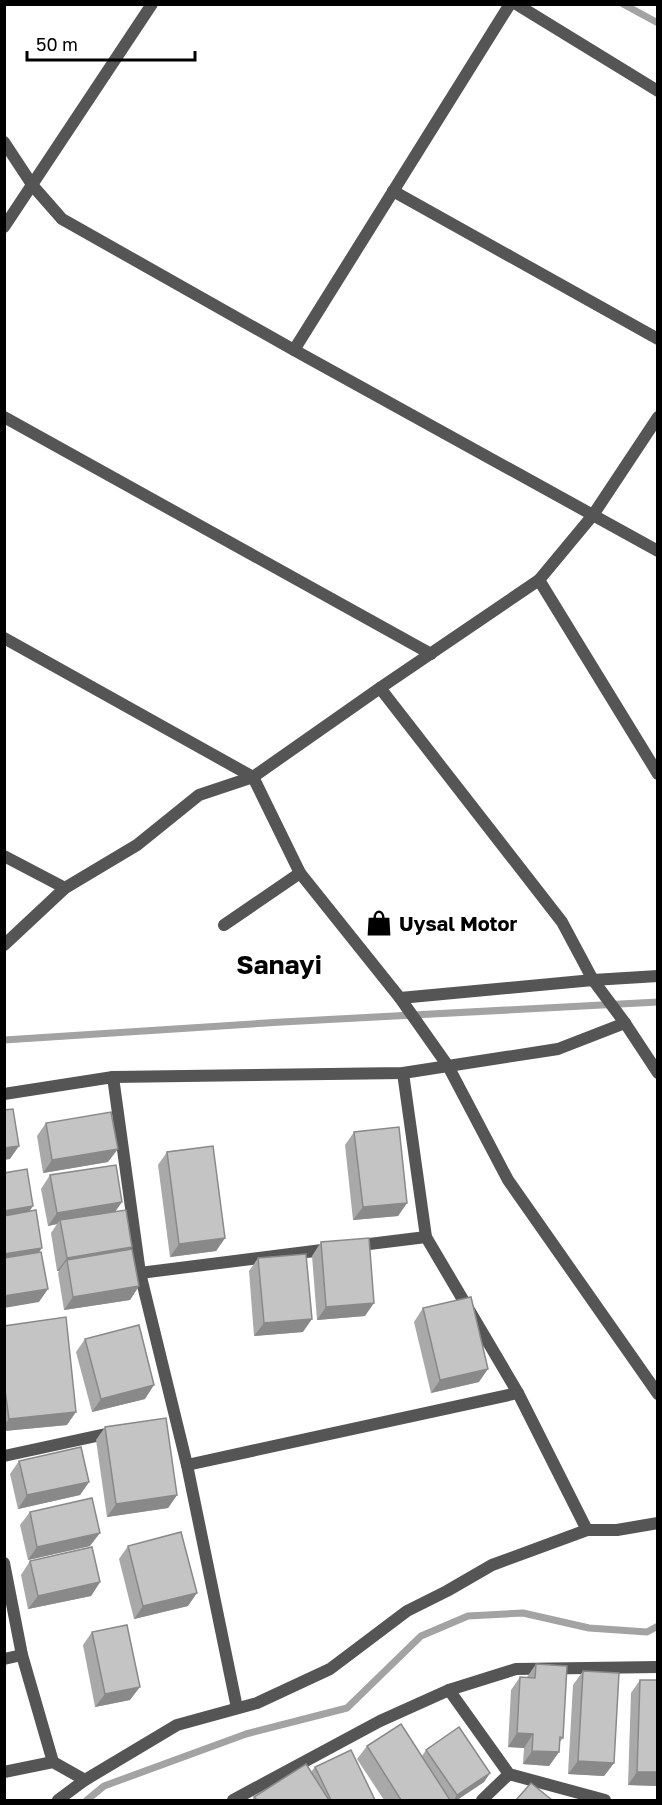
<svg xmlns="http://www.w3.org/2000/svg" width="662" height="1805" font-family="'Golos Text',sans-serif">
	<rect width="100%" height="100%" fill="#fff"/>
	<g fill="none" stroke-linecap="round" stroke-linejoin="round">
		<!-- stream -->
		<g stroke="#a3a3a3" stroke-width="7">
			<path d="M623 4 658 23"/>
			<path d="M4 1040 282 1022 658 1002"/>
			<path d="M87 1800 104 1786 246 1734 347 1708 421 1636 468 1616 523 1613 589 1628 647 1632 658 1626"/>
		</g>
		<!-- street -->
		<g stroke="#555" stroke-width="12">
			<path d="M516 4 658 91"/>
			<path d="M4 142 33 186 62 219 294 350 658 551"/>
			<path d="M393 191 658 339"/>
			<path d="M4 227 152 4"/>
			<path d="M294 350 510 4"/>
			<path d="M4 417 431 654"/>
			<path d="M539 580 593 515 658 417"/>
			<path d="M4 638 253 777 300 873 400 998 593 980 658 976"/>
			<path d="M380 688 539 580 658 774"/>
			<path d="M4 856 65 888"/>
			<path d="M224 925 300 873"/>
			<path d="M4 945 65 888 137 845 199 795 253 777 380 688 562 922 593 980 625 1023 658 1073"/>
			<path d="M400 998 448 1066 508 1180 658 1394"/>
			<path d="M403 1073 426 1237 518 1393 587 1530"/>
			<path d="M113 1077 140 1273 187 1465 237 1708"/>
			<path d="M4 1094 113 1077 403 1073 558 1049 625 1023"/>
			<path d="M353 1246 426 1237"/>
			<path d="M140 1273 330 1249"/>
			<path d="M4 1456 115 1432"/>
			<path d="M187 1465 518 1393"/>
			<path d="M4 1563 22 1655 53 1762"/>
			<path d="M4 1659 22 1655"/>
			<path d="M449 1690 516 1669 658 1667"/>
			<path d="M4 1772 53 1762 85 1780"/>
			<path d="M58 1800 85 1780 177 1725 257 1703 330 1669 407 1611 447 1591 492 1565 587 1530H617L658 1523"/>
			<path d="M233 1800 380 1721 449 1690 509 1774 605 1800"/>
			<path d="M482 1800 509 1774"/>
		</g>
	</g>
	<!-- wall -->
	<g fill="#a9a9a9">
		<path d="M46 1123 108 1162 43 1173 37 1136Z"/>
		<path d="M354 1132 407 1203 398 1216 353 1220 345 1145Z"/>
		<path d="M167 1152 225 1238 216 1251 170 1257 158 1165Z"/>
		<path d="M50 1175 116 1211 130 1249 139 1286 130 1300 64 1310 58 1273 59 1271H57L51 1233 57 1224 48 1226 41 1189Z"/>
		<path d="M321 1242 365 1316 317 1320 312 1256Z"/>
		<path d="M258 1258 303 1332 254 1336 249 1271Z"/>
		<path d="M423 1308 479 1382 431 1393 414 1322Z"/>
		<path d="M4 1326 67 1425 4 1431Z"/>
		<path d="M85 1339 145 1399 92 1412 76 1352Z"/>
		<path d="M105 1427 177 1495 168 1508 107 1517 96 1440Z"/>
		<path d="M19 1461 89 1482 80 1495 18 1509 10 1474Z"/>
		<path d="M30 1512 90 1546 28 1560 20 1525Z"/>
		<path d="M128 1546 188 1606 134 1619 119 1559Z"/>
		<path d="M30 1561 100 1582 91 1596 28 1609 21 1575Z"/>
		<path d="M92 1632 130 1700 95 1707 83 1645Z"/>
		<path d="M536 1664 563 1738 559 1743V1752L549 1766 523 1764 524 1748 508 1747 511 1690 520 1677H527Z"/>
		<path d="M583 1671 614 1763 604 1776 568 1774 573 1685Z"/>
		<path d="M640 1680H657V1786L628 1785 631 1693Z"/>
		<path d="M367 1746 422 1756 426 1750 490 1773 484 1782 457 1800H384L357 1759Z"/>
		<path d="M315 1767 375 1800H252L254 1797 311 1772Z"/>
	</g>
	<!-- shaded-wall -->
	<g fill="#898989">
		<path d="M19 1146 10 1159 4 1160V1148Z"/>
		<path d="M118 1149 108 1162 43 1173 52 1160Z"/>
		<path d="M122 1202 113 1215 60 1220 57 1224 48 1226 57 1213Z"/>
		<path d="M407 1203 398 1216 353 1220 363 1207Z"/>
		<path d="M33 1206 24 1219 4 1223V1211Z"/>
		<path d="M225 1238 216 1251 170 1257 179 1244Z"/>
		<path d="M132 1247 123 1260H67L59 1271H57L67 1258Z"/>
		<path d="M42 1248 33 1261 4 1266V1254Z"/>
		<path d="M139 1286 130 1300 64 1310 73 1297Z"/>
		<path d="M48 1289 39 1302 4 1308V1296Z"/>
		<path d="M374 1303 365 1316 317 1320 326 1307Z"/>
		<path d="M312 1319 303 1332 254 1336 264 1323Z"/>
		<path d="M488 1369 479 1382 431 1393 440 1380Z"/>
		<path d="M154 1385 145 1399 92 1412 101 1399Z"/>
		<path d="M76 1412 67 1425 4 1431V1425L9 1419Z"/>
		<path d="M89 1482 80 1495 18 1509 27 1495Z"/>
		<path d="M177 1495 168 1508 107 1517 116 1504Z"/>
		<path d="M100 1533 90 1546 28 1560 37 1547Z"/>
		<path d="M100 1582 91 1596 28 1609 38 1596Z"/>
		<path d="M197 1593 188 1606 134 1619 143 1606Z"/>
		<path d="M140 1687 130 1700 95 1707 105 1694Z"/>
		<path d="M517 1733 533 1734 524 1748 508 1747Z"/>
		<path d="M532 1751 559 1752 549 1766 523 1764Z"/>
		<path d="M578 1761 614 1763 604 1776 568 1774Z"/>
		<path d="M637 1772H657V1786L628 1785Z"/>
		<path d="M490 1773 484 1782 457 1800H454L457 1795Z"/>
	</g>
	<!-- building -->
	<g fill="#c4c4c4" stroke="#898989" stroke-width="1.5">
		<path d="M13 1109 19 1146 4 1148V1110Z"/>
		<path d="M111 1112 118 1149 52 1160 46 1123Z"/>
		<path d="M399 1127 407 1203 363 1207 354 1132Z"/>
		<path d="M213 1146 225 1238 179 1244 167 1152Z"/>
		<path d="M116 1165 122 1202 57 1213 50 1175Z"/>
		<path d="M27 1169 33 1206 4 1211V1173Z"/>
		<path d="M36 1210 42 1248 4 1254V1216Z"/>
		<path d="M126 1210 132 1247 67 1258 60 1220Z"/>
		<path d="M369 1238 374 1303 326 1307 321 1242Z"/>
		<path d="M132 1249 139 1286 73 1297 67 1260Z"/>
		<path d="M41 1252 48 1289 4 1296V1258Z"/>
		<path d="M306 1254 312 1319 264 1323 258 1258Z"/>
		<path d="M471 1297 488 1369 440 1380 423 1308Z"/>
		<path d="M66 1317 76 1412 9 1419 4 1383V1326Z"/>
		<path d="M139 1325 154 1385 101 1399 85 1339Z"/>
		<path d="M166 1418 177 1495 116 1504 105 1427Z"/>
		<path d="M81 1447 89 1482 27 1495 19 1461Z"/>
		<path d="M92 1498 100 1533 37 1547 30 1512Z"/>
		<path d="M181 1532 197 1593 143 1606 128 1546Z"/>
		<path d="M92 1547 100 1582 38 1596 30 1561Z"/>
		<path d="M127 1625 140 1687 105 1694 92 1632Z"/>
		<path d="M536 1664 567 1666 563 1738 560 1737 559 1752 532 1751 533 1734 517 1733 520 1677 535 1678Z"/>
		<path d="M583 1671 619 1673 614 1763 578 1761Z"/>
		<path d="M640 1680H657V1772H637Z"/>
		<path d="M401 1724 450 1800H401L367 1746Z"/>
		<path d="M459 1727 490 1773 457 1795 426 1750Z"/>
		<path d="M351 1750 375 1800H331L315 1767Z"/>
		<path d="M306 1764 329 1800H257L254 1797Z"/>
		<path d="M531 1783 552 1800H516Z"/>
	</g>
	<!-- icons -->
	<defs>
		<g id="shop-bare" transform="scale(2.07)"><path d="M-5-2.5h2.3a2.7 3.5 0 0 1 5.4 0H5L5.5 6h-11ZM-1.5-2.5h3a1.5 2.3 0 0 0-3 0Z" fill="#000" stroke="#fff" stroke-width="2.5" paint-order="stroke"/></g>
	</defs>
	<g fill-rule="evenodd">
		<use href="#shop-bare" x="379" y="923"/>
	</g>
	<g text-anchor="middle" dominant-baseline="central" stroke-width="4.5" stroke-linejoin="round" paint-order="stroke">
		<!-- poi labels -->
		<g font-size="20" font-weight="bold" fill="#000" stroke="#fff" text-anchor="start">
			<text x="399" y="923">Uysal Motor</text>
		</g>
		<!-- district labels -->
		<g font-size="26" font-weight="bold" fill="#000" stroke="#fff">
			<text x="279" y="964">Sanayi</text>
		</g>
	</g>
	<!-- border -->
	<rect width="662" height="1805" fill="none" stroke="#000000" stroke-width="12"/>
	<!-- scale -->
	<path d="M27 51v9h168v-9" fill="none" stroke="#000000" stroke-width="3"/>
	<text x="36" y="51" font-size="18" fill="#000000" stroke="#ffffff" stroke-width="4.5" paint-order="stroke">50 m</text>
</svg>
